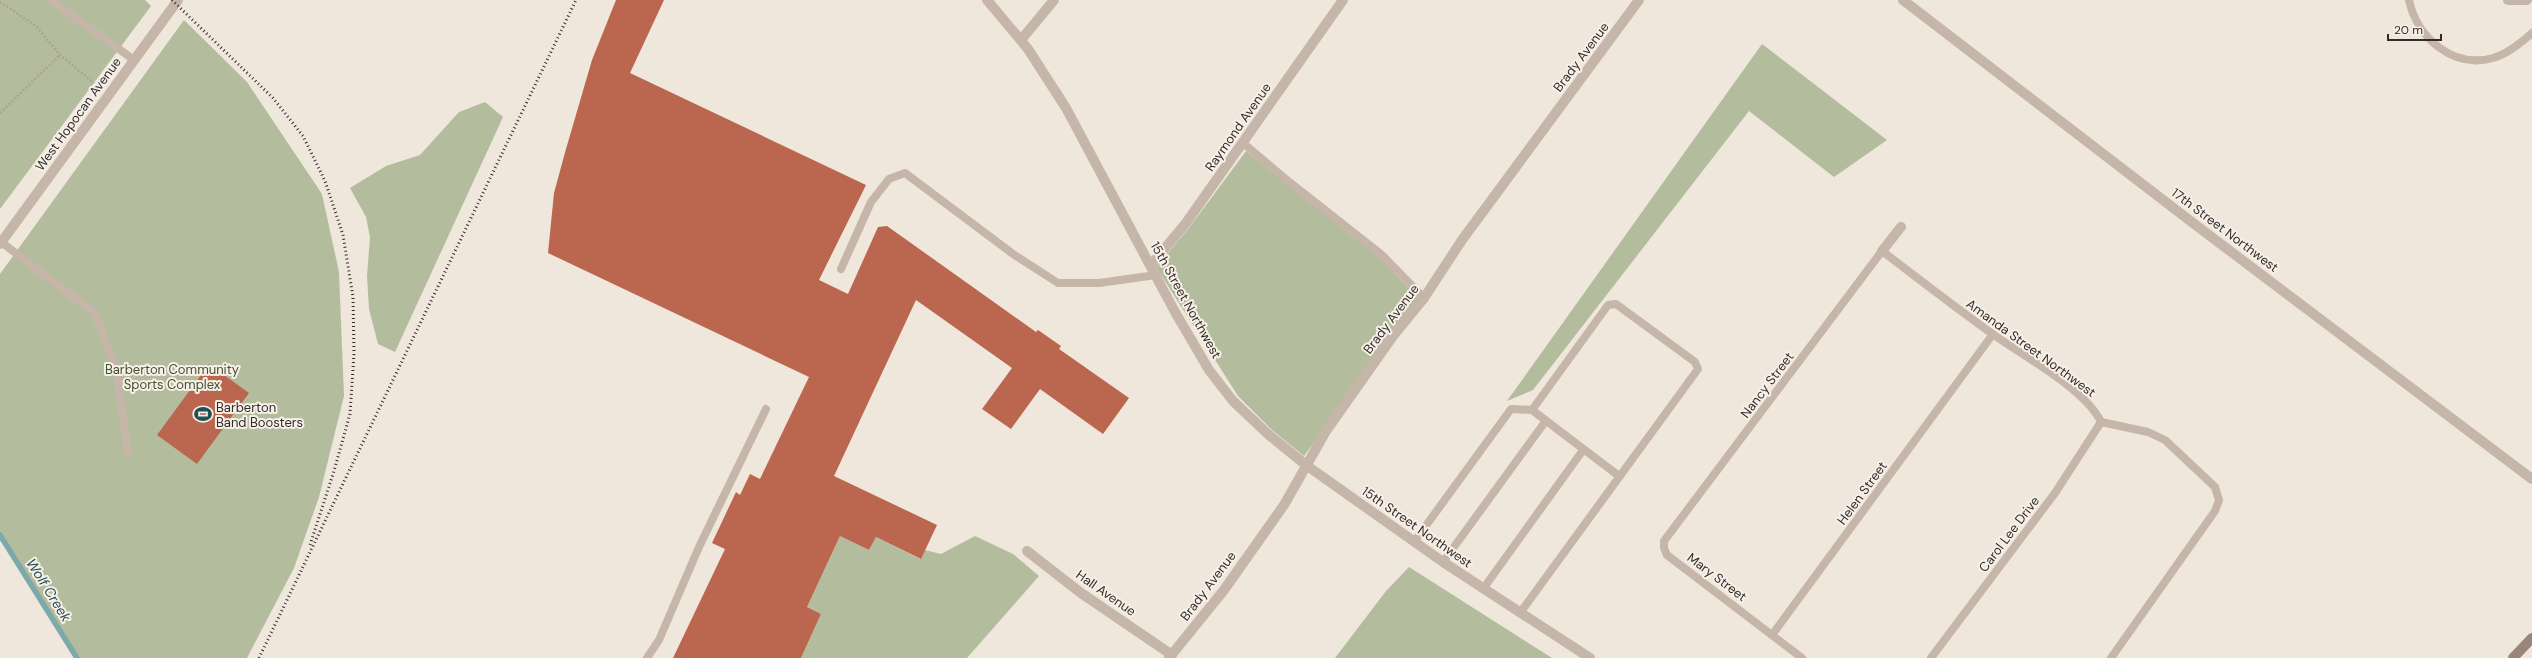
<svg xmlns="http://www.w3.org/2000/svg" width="2532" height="658" font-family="'DM Sans',sans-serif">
	<rect width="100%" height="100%" fill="#efe6dc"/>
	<!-- green -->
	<g fill="#b3bd9d">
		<path d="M0 0H145L151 6 0 209Z"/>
		<path d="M184 20 247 82 322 194 339 272 344 396 319 497 294 568 247 658H77L0 535V274Z"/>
		<path d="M1762 44 1887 140 1834 177 1749 111 1533 390 1507 401Z"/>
		<path d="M485 102 503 117 395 352 378 344 369 309 367 276 370 237 366 217 350 188 386 166 420 155 459 112Z"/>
		<path d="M1246 151 1379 257 1419 299 1304 456 1272 430 1238 396 1156 267 1189 228Z"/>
		<path d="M840 536 869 550 876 537 920 559 925 550 941 554 975 536 1013 554 1039 576 967 658H801L821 614 807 607Z"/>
		<path d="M1409 567 1552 658H1335L1386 591Z"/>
	</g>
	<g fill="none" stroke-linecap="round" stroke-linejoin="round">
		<!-- stream -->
		<path stroke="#7da9aa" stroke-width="5.5" d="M0 535 77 658"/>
	</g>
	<!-- building -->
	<g fill="#bb664e">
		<path d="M616 0H664L630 73 866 185 819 280 848 294 878 227 887 226 1036 332 1038 330 1061 346 1059 349 1129 398 1103 434 1040 389 1011 429 982 409 1012 368 916 300 834 476 937 525 921 559 876 537 869 550 840 536 807 607 821 614 801 658H673L725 549 712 543 736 492 740 495 750 474 760 479 809 377 548 253 554 193 566 149 592 60Z"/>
		<path d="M209 364 249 393 197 464 157 435Z"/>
	</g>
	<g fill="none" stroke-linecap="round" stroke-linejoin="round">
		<!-- path -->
		<g stroke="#b2a093" stroke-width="2.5" stroke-dasharray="2 2" stroke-linecap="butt">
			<path d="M0 2 36 26 60 55 94 83"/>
			<path d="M0 113 60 55"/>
		</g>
		<!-- service -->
		<g stroke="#c6b6a9" stroke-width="8">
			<path d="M51 0 134 60"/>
			<path d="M2409 0C2417 38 2453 69 2493 58 2508 54 2521 43 2532 33"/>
			<path d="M1243 143 1288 181 1382 255 1424 298"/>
			<path d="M1 242 94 312 116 369 128 453"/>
			<path d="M841 269 871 202 889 179 905 173 1013 254 1058 283H1099L1156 275"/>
			<path d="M2101 422 2148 432 2165 440 2215 487 2219 500 2215 511 2111 658"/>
			<path d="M1414 542 1511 409 1532 410 1619 476"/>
			<path d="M1443 562 1545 422"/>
			<path d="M1483 589 1583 450"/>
			<path d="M1520 613 1698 369 1695 362 1616 304 1608 305 1532 410"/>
			<path d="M1772 635 1993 334"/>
			<path d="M647 658 659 640 699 547 766 409"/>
			<path d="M1802 658 1667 555 1664 548V541L1882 251C1919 279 1956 308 1994 335 2024 356 2086 390 2101 422"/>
			<path d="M1931 658 2055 493 2101 422"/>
		</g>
		<!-- minor -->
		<g stroke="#c6b6a9" stroke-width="10">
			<path d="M1903 0 2193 223 2532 479"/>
			<path d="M2508 0H2527"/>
			<path d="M1021 40 1054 0"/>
			<path d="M1882 251 1901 227"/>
			<path d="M1151 265 1186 223 1343 0"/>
			<path d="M1027 551 1081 593 1172 655"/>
			<path d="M1169 658 1224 590 1284 505 1326 431 1393 336 1424 298 1462 240 1639 0"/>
		</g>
		<!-- tertiary -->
		<g stroke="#c6b6a9" stroke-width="10">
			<path d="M987 0 1028 49 1066 108 1175 312 1209 370 1233 401 1269 435 1306 465 1443 562 1590 658"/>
			<path d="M0 244 178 0"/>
		</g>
		<!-- secondary -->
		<path stroke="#9a857a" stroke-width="10" d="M2513 658 2532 638"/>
		<!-- rail -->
		<g stroke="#342b28" stroke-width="3" stroke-dasharray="1 3" stroke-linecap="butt">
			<path d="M172 0 273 98 303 136 325 181 343 235 353 297 354 354 350 414 334 471 310 545"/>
			<path d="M259 658 576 0"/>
		</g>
	</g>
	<!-- icons -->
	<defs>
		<g id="stadium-bare" transform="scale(1.38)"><path d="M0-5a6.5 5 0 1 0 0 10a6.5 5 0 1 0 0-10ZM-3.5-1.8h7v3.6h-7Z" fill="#215052" stroke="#f7f0e8" stroke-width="2.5" paint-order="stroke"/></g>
	</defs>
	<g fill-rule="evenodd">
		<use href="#stadium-bare" x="203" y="414"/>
	</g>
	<g text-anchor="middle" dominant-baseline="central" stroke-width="4" stroke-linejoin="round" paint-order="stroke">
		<!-- street labels -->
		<g font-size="13" fill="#342b28" stroke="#f7f0e8">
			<text transform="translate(1581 57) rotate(-53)">Brady Avenue</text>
			<text transform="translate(78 114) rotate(-54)">West Hopocan Avenue</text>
			<text transform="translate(1238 127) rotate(-55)">Raymond Avenue</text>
			<text transform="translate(2225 230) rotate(37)">17th Street Northwest</text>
			<text transform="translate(1186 300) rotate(61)">15th Street Northwest</text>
			<text transform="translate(1391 319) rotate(-53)">Brady Avenue</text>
			<text transform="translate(2031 348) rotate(36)">Amanda Street Northwest</text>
			<text transform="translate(1767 385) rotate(-53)">Nancy Street</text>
			<text transform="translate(1862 493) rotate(-54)">Helen Street</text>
			<text transform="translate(1417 527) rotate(35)">15th Street Northwest</text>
			<text transform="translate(2009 534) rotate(-53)">Carol Lee Drive</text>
			<text transform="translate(1717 577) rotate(37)">Mary Street</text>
			<text transform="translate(1208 586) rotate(-53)">Brady Avenue</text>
			<text transform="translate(1106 593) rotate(35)">Hall Avenue</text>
		</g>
		<!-- park labels -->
		<g font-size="13" fill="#44502e" stroke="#f7f0e8">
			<text x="172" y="369">Barberton Community<tspan x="172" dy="15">Sports Complex</tspan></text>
		</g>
		<!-- poi labels -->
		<g font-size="13" fill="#342b28" stroke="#f7f0e8" text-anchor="start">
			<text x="216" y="407">Barberton<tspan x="216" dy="15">Band Boosters</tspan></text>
		</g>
		<!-- water labels -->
		<g font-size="14" font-style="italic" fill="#215052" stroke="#f7f0e8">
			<text transform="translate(49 590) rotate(58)">Wolf Creek</text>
		</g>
	</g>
	<!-- scale -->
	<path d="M2388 34v6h53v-6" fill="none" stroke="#342b28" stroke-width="2"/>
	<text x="2394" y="34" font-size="12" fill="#342b28" stroke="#f7f0e8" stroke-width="3" paint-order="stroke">20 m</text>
</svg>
